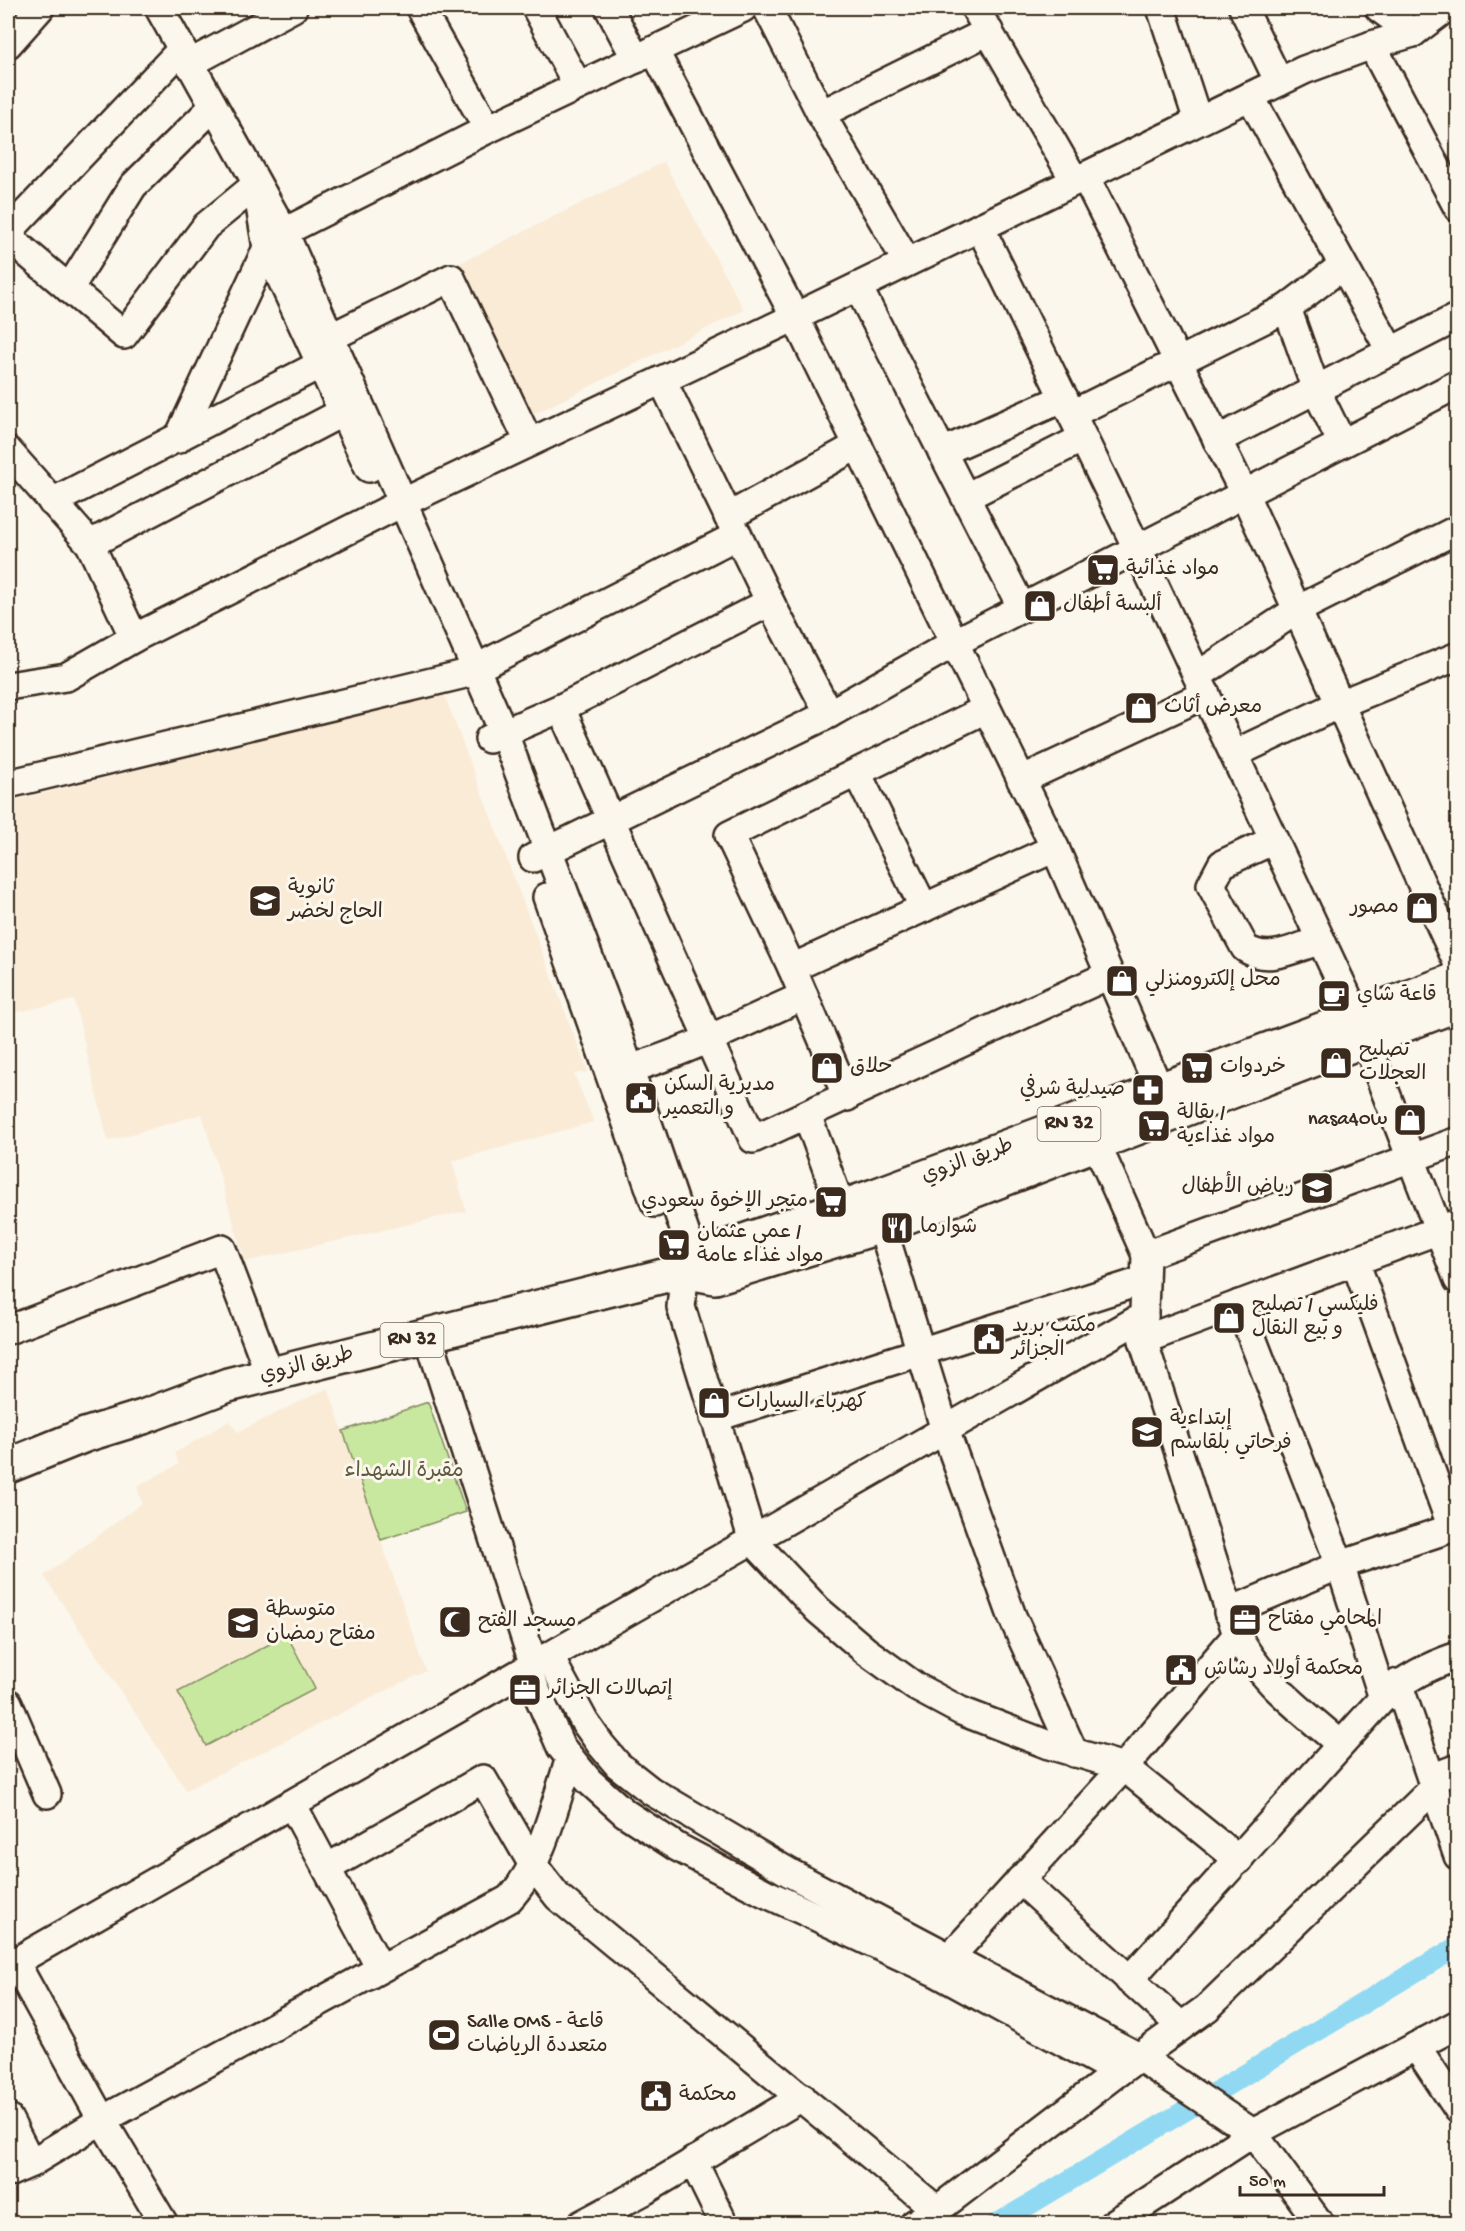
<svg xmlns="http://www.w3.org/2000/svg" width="1465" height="2231" font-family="'Gochi Hand','Playpen Sans Arabic',sans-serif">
	<rect width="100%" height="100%" fill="#fbf7ec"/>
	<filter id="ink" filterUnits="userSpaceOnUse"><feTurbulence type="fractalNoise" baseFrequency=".0167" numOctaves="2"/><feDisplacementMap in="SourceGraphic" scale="12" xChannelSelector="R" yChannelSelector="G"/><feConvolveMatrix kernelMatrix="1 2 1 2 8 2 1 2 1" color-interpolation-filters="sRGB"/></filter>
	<g filter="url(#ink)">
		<!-- built -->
		<g fill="#faebd7">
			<path d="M664 162 744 310 530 416 458 264Z"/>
			<path d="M444 694 588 1072 574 1074 594 1122 452 1161 466 1211 245 1262 202 1114 108 1141 74 1000 8 1014V802Z"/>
			<path d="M328 1388 426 1671 186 1790 44 1576 142 1503 137 1486 179 1464 175 1453 229 1421 238 1432Z"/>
		</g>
		<!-- green -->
		<g fill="#c8e8a0" stroke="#82895f" stroke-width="1.5">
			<path d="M428 1402 466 1512 381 1540 343 1431Z"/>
			<path d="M287 1635 315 1689 206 1746 178 1692Z"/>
		</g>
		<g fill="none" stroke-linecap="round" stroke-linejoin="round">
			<!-- canal -->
			<path stroke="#91d9f3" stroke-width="21" d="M997 2224 1458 1946"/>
			<!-- minor casing -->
			<g stroke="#3b2a1e" stroke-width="32">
				<g id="minor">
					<path d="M159 8 284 232 503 731 612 1018 688 1241 681 1307 753 1541 818 1610 866 1651 916 1687 961 1711 1049 1745 1124 1767 1239 1860"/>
					<path d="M420 8 488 129"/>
					<path d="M536 8 578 86"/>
					<path d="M609 8 636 59"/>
					<path d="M767 8 821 114 907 262"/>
					<path d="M975 8 1075 181"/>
					<path d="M1161 8 1198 121"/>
					<path d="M1243 8 1279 82"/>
					<path d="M1379 8 1413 33"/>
					<path d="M8 44 40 8"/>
					<path d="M1372 45 1458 208"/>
					<path d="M654 50 795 317 1055 848 1160 1091"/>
					<path d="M189 64 293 8"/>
					<path d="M1250 96 1391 352"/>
					<path d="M821 114 989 31"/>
					<path d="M1085 176 1244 493 1458 964"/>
					<path d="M259 200 267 248 369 468"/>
					<path d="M980 227 1137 548 1357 1017"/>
					<path d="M8 232 181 50"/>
					<path d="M284 232 488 129 743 8"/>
					<path d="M8 237 124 335 206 226 256 185"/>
					<path d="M858 287 1022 608"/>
					<path d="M69 289 133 186 213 107"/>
					<path d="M1287 308 1316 390 1342 443"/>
					<path d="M317 344 451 278 529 442"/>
					<path d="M662 380 770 602 829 714"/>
					<path d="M1072 414 1287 308 1342 266"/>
					<path d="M178 439 267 248"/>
					<path d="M1217 440 1458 317"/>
					<path d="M8 451 90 544 134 638"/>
					<path d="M942 452 1064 398"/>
					<path d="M966 497 1083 438"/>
					<path d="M52 502 321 364"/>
					<path d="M728 517 858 445"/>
					<path d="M90 544 343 412"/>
					<path d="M1197 676 1297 610 1458 529"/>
					<path d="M8 686 66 677 134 638 404 502 795 317 1304 70 1372 45 1413 33 1446 8"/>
					<path d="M561 708 753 1139 1109 975"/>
					<path d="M489 739 561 708 770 602"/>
					<path d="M1234 754 1340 704 1458 656"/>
					<path d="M857 773 924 908"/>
					<path d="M1021 780 1206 694"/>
					<path d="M8 784 465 674 738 535"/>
					<path d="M1274 840 1222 864 1211 885 1245 948C1268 964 1295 948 1321 940"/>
					<path d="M533 858 829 714 954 643 1458 384"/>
					<path d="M547 897 655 1203"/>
					<path d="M792 968 1055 848"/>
					<path d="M1365 1039 1458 1280"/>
					<path d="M613 1073C674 1059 746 1021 804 996"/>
					<path d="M847 1097 792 968 729 835 986 709"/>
					<path d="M807 1115 841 1207"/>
					<path d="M1096 1143 1146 1255 1143 1340 1237 1635C1259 1680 1303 1711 1340 1744"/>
					<path d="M882 1226 945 1430 1012 1616 1074 1753"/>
					<path d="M1146 1255 1458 1141"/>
					<path d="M1355 1261 1452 1528"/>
					<path d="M1239 1304 1340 1565 1383 1698"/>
					<path d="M8 1330 222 1249 270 1375"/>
					<path d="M428 1335 534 1666"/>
					<path d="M1143 1340 1458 1223"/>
					<path d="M714 1418 1145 1280"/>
					<path d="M1228 1612 1340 1565 1458 1526"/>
					<path d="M549 1656 584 1721 601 1745 618 1765 651 1791 790 1873 1139 2057 1253 2133 1320 2224"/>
					<path d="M527 1670 561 1747 589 1781 625 1813 677 1847 765 1893 937 1973 1118 2072"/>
					<path d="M1398 1683 1458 1856"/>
					<path d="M8 1703 47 1794"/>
					<path d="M1431 1778 1458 1768"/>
					<path d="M292 1804 380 1968"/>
					<path d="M327 1868 483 1779 533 1865 558 1897 937 2210"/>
					<path d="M1020 1880 1181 2026"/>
					<path d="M951 1956 1124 1767 1237 1635"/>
					<path d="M15 1962 102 2120 164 2224"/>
					<path d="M8 1966 1144 1316"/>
					<path d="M1129 1980 1383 1698C1406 1677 1429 1666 1458 1656"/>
					<path d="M1416 2046 1458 2109"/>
					<path d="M8 2118 31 2163 102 2120 509 1899C542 1865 555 1803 570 1758"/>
					<path d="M693 2161 724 2224"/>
					<path d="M8 2173 31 2163"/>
					<path d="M582 2224 644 2191 802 2097"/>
					<path d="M914 2224 937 2210 1118 2072 1207 2008 1434 1788"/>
					<path d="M1113 2224 1253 2133 1458 2024"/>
				</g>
			</g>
			<!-- major casing -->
			<g stroke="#3b2a1e" stroke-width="38">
				<g id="major">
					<path d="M683 1271 715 1277 882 1226 1458 1004"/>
					<path d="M8 1466 85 1435 143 1417 228 1385 683 1271 712 1252 877 1195 1458 979"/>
				</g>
			</g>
			<!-- minor -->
			<use href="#minor" stroke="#fbf7ec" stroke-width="27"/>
			<!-- major -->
			<use href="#major" stroke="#fbf7ec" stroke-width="33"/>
		</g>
	</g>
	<!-- icons -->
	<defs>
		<g id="supermarket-square" transform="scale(1.725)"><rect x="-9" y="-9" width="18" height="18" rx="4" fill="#3b2a1e" stroke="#fbf7ec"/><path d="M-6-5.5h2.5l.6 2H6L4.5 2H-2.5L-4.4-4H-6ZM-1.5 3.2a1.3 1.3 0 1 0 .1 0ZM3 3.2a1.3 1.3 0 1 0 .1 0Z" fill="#fff"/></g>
		<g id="shop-square" transform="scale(1.725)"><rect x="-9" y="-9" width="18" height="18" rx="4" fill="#3b2a1e" stroke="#fbf7ec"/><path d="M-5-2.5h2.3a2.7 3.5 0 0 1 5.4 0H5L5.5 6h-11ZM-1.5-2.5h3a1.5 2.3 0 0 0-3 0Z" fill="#fff"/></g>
		<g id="school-square" transform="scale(1.725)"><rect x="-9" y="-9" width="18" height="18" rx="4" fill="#3b2a1e" stroke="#fbf7ec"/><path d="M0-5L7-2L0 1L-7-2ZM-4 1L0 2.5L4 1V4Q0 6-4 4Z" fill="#fff"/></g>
		<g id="cafe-square" transform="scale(1.725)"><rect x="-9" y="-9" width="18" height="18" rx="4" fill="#3b2a1e" stroke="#fbf7ec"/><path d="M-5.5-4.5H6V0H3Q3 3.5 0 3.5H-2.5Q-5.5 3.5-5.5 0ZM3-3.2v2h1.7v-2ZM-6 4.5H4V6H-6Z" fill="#fff"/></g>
		<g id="pharmacy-square" transform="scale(1.725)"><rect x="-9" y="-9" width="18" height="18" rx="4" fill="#3b2a1e" stroke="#fbf7ec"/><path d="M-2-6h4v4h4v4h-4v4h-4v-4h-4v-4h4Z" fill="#fff"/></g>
		<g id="civic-square" transform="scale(1.725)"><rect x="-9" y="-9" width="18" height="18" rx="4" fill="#3b2a1e" stroke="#fbf7ec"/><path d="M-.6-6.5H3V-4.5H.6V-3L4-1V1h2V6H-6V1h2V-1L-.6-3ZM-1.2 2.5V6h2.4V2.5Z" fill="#fff"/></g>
		<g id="restaurant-square" transform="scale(1.725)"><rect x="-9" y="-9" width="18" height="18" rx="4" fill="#3b2a1e" stroke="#fbf7ec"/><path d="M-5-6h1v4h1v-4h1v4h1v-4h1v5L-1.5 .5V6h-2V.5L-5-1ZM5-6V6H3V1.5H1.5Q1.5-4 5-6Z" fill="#fff"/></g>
		<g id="office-square" transform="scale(1.725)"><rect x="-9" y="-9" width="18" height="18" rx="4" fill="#3b2a1e" stroke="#fbf7ec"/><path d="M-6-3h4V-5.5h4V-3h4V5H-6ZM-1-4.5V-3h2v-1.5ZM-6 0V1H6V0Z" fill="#fff"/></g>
		<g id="mosque-square" transform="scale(1.725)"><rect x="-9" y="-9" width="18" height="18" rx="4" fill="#3b2a1e" stroke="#fbf7ec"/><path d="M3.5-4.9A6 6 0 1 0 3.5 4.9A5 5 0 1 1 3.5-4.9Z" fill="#fff"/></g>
		<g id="stadium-square" transform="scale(1.725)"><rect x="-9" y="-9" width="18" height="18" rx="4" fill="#3b2a1e" stroke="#fbf7ec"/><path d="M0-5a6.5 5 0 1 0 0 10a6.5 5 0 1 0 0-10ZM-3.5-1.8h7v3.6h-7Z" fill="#fff"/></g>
	</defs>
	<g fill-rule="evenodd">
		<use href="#supermarket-square" x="1103" y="570"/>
		<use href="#shop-square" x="1040" y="606"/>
		<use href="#shop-square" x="1141" y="708"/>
		<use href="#school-square" x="265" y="901"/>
		<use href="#shop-square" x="1422" y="908"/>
		<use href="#shop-square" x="1122" y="981"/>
		<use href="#cafe-square" x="1334" y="996"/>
		<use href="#shop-square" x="1336" y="1063"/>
		<use href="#shop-square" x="827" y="1068"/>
		<use href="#supermarket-square" x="1197" y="1068"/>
		<use href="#pharmacy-square" x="1148" y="1090"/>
		<use href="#civic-square" x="641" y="1098"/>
		<use href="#shop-square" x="1410" y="1120"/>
		<use href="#supermarket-square" x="1154" y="1126"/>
		<use href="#school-square" x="1317" y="1188"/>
		<use href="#supermarket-square" x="831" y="1202"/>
		<use href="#restaurant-square" x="897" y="1228"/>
		<use href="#supermarket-square" x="674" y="1245"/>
		<use href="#shop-square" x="1229" y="1318"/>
		<use href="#civic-square" x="989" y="1339"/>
		<use href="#shop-square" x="714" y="1403"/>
		<use href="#school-square" x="1147" y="1432"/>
		<use href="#office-square" x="1245" y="1620"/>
		<use href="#mosque-square" x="455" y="1622"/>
		<use href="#school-square" x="243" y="1623"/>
		<use href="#civic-square" x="1181" y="1670"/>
		<use href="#office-square" x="525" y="1690"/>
		<use href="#stadium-square" x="444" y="2035"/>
		<use href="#civic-square" x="656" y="2096"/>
	</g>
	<g text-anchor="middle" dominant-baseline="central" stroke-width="6" stroke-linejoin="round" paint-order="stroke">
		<!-- shield labels -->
		<g fill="#fbf7ec" stroke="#75685c" stroke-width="1.5">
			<rect x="1037.5" y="1107" width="63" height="34" rx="4.5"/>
			<rect x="380.5" y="1323" width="63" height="34" rx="4.5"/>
		</g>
		<g font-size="20" font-weight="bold" fill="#3b2a1e">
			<text x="1069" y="1124">RN 32</text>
			<text x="412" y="1340">RN 32</text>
		</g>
		<!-- poi labels -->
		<g font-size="21" fill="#3b2a1e" stroke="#fbf7ec" text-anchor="start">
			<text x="1126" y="570">مواد غذائية</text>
			<text x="1063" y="606">ألبسة أطفال</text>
			<text x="1164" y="708">معرض أثاث</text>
			<text x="288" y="889">ثانوية<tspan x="288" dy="24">الحاج لخضر</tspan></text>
			<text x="1399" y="908" text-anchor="end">مصور</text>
			<text x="1145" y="981">محل إلكترومنزلي</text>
			<text x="1357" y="996">قاعة شاي</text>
			<text x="1359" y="1051">تصليح<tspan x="1359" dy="24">العجلات</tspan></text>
			<text x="850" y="1068">حلاق</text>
			<text x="1220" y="1068">خردوات</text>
			<text x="664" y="1086">مديرية السكن<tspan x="664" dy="24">و التعمير</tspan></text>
			<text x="1125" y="1090" text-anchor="end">صيدلية شرفي</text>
			<text x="1177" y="1114">بقالة /<tspan x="1177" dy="24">مواد غذاءية</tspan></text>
			<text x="1387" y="1120" text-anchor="end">nasa40w</text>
			<text x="1294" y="1188" text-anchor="end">رياض الأطفال</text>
			<text x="808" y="1202" text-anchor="end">متجر الإخوة سعودي</text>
			<text x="920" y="1228">شوارما</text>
			<text x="697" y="1233">عمي عثمان /<tspan x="697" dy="24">مواد غذاء عامة</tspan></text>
			<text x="1252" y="1306">فليكسي / تصليح<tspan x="1252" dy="24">و بيع النقال</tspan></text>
			<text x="1012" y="1327">مكتب بريد<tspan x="1012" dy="24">الجزائر</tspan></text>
			<text x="737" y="1403">كهرباء السيارات</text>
			<text x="1170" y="1420">إبتداءية<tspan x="1170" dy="24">فرحاتي بلقاسم</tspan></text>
			<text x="266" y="1611">متوسطة<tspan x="266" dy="24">مفتاح رمضان</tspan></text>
			<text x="1268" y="1620">المحامي مفتاح</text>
			<text x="478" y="1622">مسجد الفتح</text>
			<text x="1204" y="1670">محكمة أولاد رشاش</text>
			<text x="548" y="1690">إتصالات الجزائر</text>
			<text x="467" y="2023">Salle OMS - قاعة<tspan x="467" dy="24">متعددة الرياضات</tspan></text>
			<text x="679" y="2096">محكمة</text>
		</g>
		<!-- street labels -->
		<g font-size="21" fill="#3b2a1e" stroke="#fbf7ec">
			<text transform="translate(968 1162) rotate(-20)">طريق الزوي</text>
			<text transform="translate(307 1366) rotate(-14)">طريق الزوي</text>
		</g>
		<!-- park labels -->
		<g font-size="21" fill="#5e5a3e" stroke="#fbf7ec">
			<text x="404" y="1472">مقبرة الشهداء</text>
		</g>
	</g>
	<!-- margin -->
	<rect width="1465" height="2231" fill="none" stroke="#fbf7ec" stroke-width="30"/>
	<rect x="15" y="15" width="1435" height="2201" fill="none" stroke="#3b2a1e" stroke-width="2" filter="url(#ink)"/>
	<!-- scale -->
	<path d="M1240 2186v9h144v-9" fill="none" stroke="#3b2a1e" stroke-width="3"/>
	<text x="1249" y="2186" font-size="18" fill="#3b2a1e" stroke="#fbf7ec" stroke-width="4.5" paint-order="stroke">50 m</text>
</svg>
